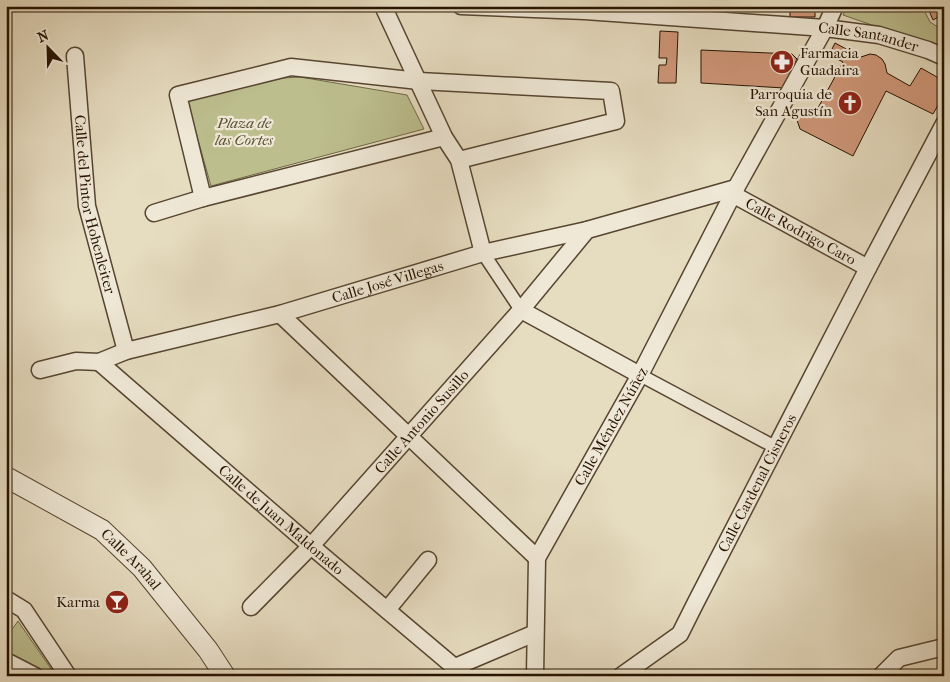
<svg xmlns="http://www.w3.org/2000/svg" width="950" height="682" font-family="'IM FELL French Canon',serif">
	<rect width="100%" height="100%" fill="#e6dcc0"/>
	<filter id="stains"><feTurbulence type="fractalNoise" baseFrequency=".004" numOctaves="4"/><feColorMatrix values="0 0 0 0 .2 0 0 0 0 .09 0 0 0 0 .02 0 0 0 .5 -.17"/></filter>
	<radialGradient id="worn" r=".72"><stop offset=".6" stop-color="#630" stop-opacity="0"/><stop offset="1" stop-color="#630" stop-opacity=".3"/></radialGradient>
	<!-- green -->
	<g fill="#bcbe8e" stroke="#716847">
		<path d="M848 6H922L930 22 941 29 944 27V50L843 15Z"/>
		<path d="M300 77 407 95 424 129 211 186 187 101 283 78Z"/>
		<path d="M18 621 56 676H48L6 656V638Z"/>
	</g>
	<!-- building -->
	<g fill="#d0987a" stroke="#261300">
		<path d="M717 6H815V17H790V9L717 8Z"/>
		<path d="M927 6H944V14L933 20Z"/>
		<path d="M660 31 678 32 676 83H658L659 65H666L667 58H659Z"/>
		<path d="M835 43 861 57 870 54 876 55 882 59 885 64 887 73 910 86 921 68 944 81V95L933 114 886 91 853 156 800 129 796 117 802 112 813 117 843 62 829 55Z"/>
		<path d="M701 50 792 54 797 59 784 88 701 83Z"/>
	</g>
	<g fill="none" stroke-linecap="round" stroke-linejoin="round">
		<!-- pedestrian casing -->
		<g stroke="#564530" stroke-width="15">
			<g id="pedestrian">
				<path d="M483 253 521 310"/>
				<path d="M640 375 775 447"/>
			</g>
		</g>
		<!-- minor casing -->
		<g stroke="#564530" stroke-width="19">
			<g id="minor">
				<path d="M383 6 444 137 459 160 483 253"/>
				<path id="s1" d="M461 6 585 11 825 28 879 35 928 50 944 57"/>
				<path id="s2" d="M75 56 87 206 126 351"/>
				<path id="s3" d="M734 195 868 268"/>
				<path d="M203 198 178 95 291 67 419 81 611 91 616 121 459 160"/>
				<path d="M154 213 203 198 444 137"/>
				<path d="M521 310 640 375"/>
				<path d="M280 314 537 558"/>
				<path id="s4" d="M99 362 311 546 465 676"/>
				<path id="s5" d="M40 370 76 361 99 362 126 351 280 314 483 253 587 230 736 188"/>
				<path d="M6 599 24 610 68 676"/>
				<path id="s6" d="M251 607 311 546 521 310 587 230"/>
				<path d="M387 610 428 560"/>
				<path d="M6 661 35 676"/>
				<path d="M455 667 535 633"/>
				<path id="s7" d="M535 676 537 558 640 375 736 188 825 28 835 6"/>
				<path id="s8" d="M621 676 680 634 695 604 868 268 944 124"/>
				<path d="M881 676 899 658 944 647"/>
			</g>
		</g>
		<!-- tertiary casing -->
		<g stroke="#564530" stroke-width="22">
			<g id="tertiary">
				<path id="s9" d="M6 477 102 530 142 568 208 650 225 676"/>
			</g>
		</g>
		<!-- pedestrian -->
		<use href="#pedestrian" stroke="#efe8d6" stroke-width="12"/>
		<!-- minor -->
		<use href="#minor" stroke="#efe8d6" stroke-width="16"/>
		<!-- tertiary -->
		<use href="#tertiary" stroke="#efe8d6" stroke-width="20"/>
	</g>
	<!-- icons -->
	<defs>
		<g id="pharmacy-disc" transform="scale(1.25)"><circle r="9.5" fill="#8f2418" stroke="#efe8d6"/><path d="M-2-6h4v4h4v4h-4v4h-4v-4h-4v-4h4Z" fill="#fff"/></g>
		<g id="church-disc" transform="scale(1.25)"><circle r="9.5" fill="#8f2418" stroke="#efe8d6"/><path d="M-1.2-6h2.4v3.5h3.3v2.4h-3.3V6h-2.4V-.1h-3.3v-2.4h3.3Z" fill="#fff"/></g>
		<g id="bar-disc" transform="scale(1.25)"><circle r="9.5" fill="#8f2418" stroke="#efe8d6"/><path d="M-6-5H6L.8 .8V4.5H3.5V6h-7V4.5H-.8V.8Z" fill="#fff"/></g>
	</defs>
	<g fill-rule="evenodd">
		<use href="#pharmacy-disc" x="782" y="62"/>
		<use href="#church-disc" x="850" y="103"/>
		<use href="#bar-disc" x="117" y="602"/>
	</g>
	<g text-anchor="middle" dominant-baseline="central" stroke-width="4.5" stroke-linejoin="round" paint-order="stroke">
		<!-- street labels -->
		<g font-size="15" fill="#261300" stroke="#efe8d6">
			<text stroke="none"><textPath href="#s1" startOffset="409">Calle Santander</textPath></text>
			<text stroke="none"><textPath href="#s2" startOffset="150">Calle del Pintor Hohenleiter</textPath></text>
			<text stroke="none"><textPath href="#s3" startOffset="76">Calle Rodrigo Caro</textPath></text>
			<text stroke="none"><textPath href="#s5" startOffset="360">Calle José Villegas</textPath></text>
			<text stroke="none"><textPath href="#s6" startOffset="252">Calle Antonio Susillo</textPath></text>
			<text stroke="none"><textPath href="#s7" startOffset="269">Calle Méndez Núñez</textPath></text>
			<text stroke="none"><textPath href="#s8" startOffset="242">Calle Cardenal Cisneros</textPath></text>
			<text stroke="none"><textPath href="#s4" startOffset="241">Calle de Juan Maldonado</textPath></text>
			<text stroke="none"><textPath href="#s9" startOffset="151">Calle Arahal</textPath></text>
		</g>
		<!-- poi labels -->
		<g font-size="15" fill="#261300" stroke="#efe8d6" text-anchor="end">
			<text x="800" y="53" text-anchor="start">Farmacia<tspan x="800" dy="17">Guadaira</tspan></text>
			<text x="832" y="94">Parroquia de<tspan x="832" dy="17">San Agustín</tspan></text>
			<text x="100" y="602">Karma</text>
		</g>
		<!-- park labels -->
		<g font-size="15" font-style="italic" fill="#5a4f32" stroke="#efe8d6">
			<text x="244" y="123">Plaza de<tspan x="244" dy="17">las Cortes</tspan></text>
		</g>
	</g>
	<!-- margin -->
	<rect width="950" height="682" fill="none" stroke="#e6dcc0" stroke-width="25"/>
	<rect x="8" y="8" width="935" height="667" fill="none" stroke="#261300" stroke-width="2.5"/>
	<rect x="12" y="12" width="925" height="657" fill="none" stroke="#261300"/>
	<!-- north arrow -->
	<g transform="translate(48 48) rotate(337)" stroke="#efe8d6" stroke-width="4" paint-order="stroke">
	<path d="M0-4L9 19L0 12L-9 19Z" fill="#261300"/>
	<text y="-8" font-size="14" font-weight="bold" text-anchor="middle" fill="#261300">N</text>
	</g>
	<rect width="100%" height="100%" filter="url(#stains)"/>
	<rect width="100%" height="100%" fill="url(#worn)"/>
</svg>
